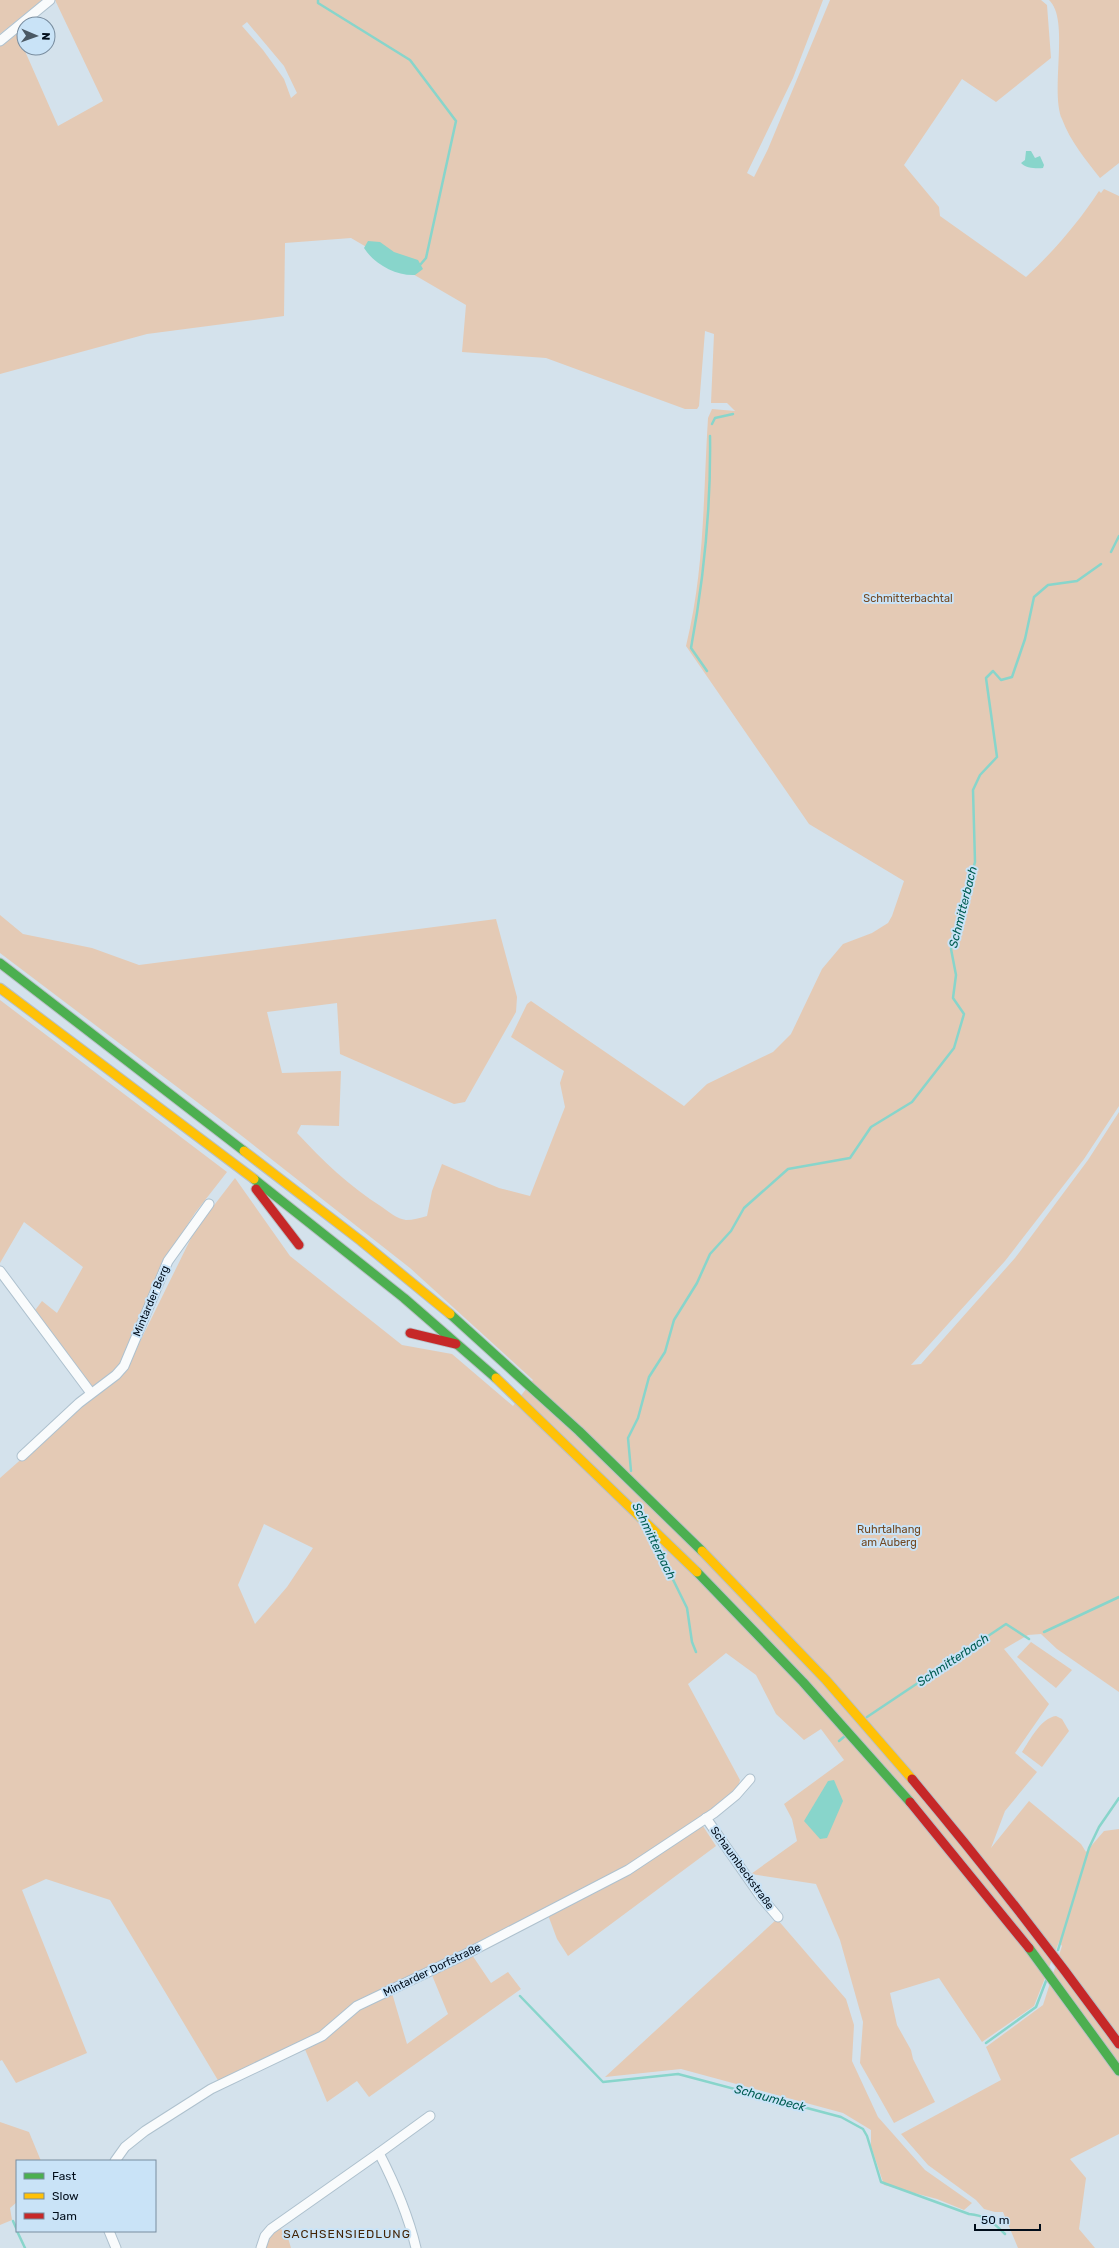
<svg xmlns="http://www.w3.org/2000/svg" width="1119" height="2248" font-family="Rubik,sans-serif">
	<rect width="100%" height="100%" fill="#d4e2ec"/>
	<!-- green -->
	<g fill="#e4cab5" fill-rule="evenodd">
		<path d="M0 0H42L0 34Z"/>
		<path d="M55 0H823L793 78 747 173 754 177 768 149 830 0H1041L1047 5 1051 58 996 102 962 79 904 165 939 207 940 216 1026 277C1054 251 1078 223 1099 191L1101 193 1104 189 1119 196V1106L1084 1159 1005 1261 911 1365 921 1364 1015 1258 1088 1160 1119 1112V1692L1057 1649 1041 1634 1028 1635 1004 1649 1049 1704 1015 1753 1037 1772 1005 1811 991 1848 1029 1801 1081 1844 1086 1852 1104 1831 1119 1829V2134L1070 2159 1086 2178 1079 2229 1095 2248H1018L1003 2212H995L984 2209 976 2200 928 2165 901 2134 1001 2080 986 2047 1043 2005 1062 1946 1059 1942 1034 2006 982 2042 939 1978 890 1993 897 2025 911 2050 913 2059 935 2102 894 2123 860 2063 863 2022 840 1940 816 1884 751 1874 797 1841 792 1819 784 1804 844 1760 821 1729 804 1740 776 1714 756 1675 726 1653 688 1684 740 1780C736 1798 713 1810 699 1820L716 1846 568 1956 557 1939 548 1915 468 1949 491 1983 508 1972 521 1989 369 2097 357 2081 327 2102 304 2047 219 2082 110 1900 46 1879 22 1890 87 2053 16 2083 2 2060 0 2061V1478L95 1394 33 1313 42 1301 57 1313 83 1267 24 1222 0 1263V1000L227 1172 195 1213 165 1260 120 1368 125 1372 195 1230 235 1178 290 1256 402 1345 452 1354 513 1406 533 1380 410 1268 242 1136 0 953V915L23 934 92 948 139 965 496 919 517 997 516 1012 465 1102 454 1104 340 1054 337 1003 267 1012 282 1073 341 1071 339 1126 301 1125 297 1133C323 1161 349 1186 382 1207 389 1212 397 1219 406 1220 413 1220 420 1218 427 1216L432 1191 442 1164 499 1188 530 1196 565 1107 560 1083 564 1071 511 1037 527 1004 531 1001 684 1106 707 1084 773 1052 791 1034 822 969 843 944 872 933 888 923 892 916 904 881 809 824 686 646C705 568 703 497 708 418L712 409 735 411 727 403H711L714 334 705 331 699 406 697 409H685L546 358 462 352 466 305 351 238 285 243 284 316 147 334 0 374V46L17 33 58 126 103 101ZM247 22 284 66 297 93 291 98 284 79 263 50 242 26ZM264 1524 313 1548 287 1587 255 1624 238 1585ZM429 1968 448 2014 407 2044 392 1993Z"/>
		<path d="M1049 0H1119V163L1100 178C1086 160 1070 141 1062 119 1050 90 1070 19 1049 0Z"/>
		<path d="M1031 1642 1072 1670 1056 1688 1017 1657Z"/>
		<path d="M1056 1716 1062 1719 1069 1731 1042 1767 1022 1752C1030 1740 1041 1718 1056 1716Z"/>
		<path d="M777 1919 846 1999 854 2025 852 2061 878 2117 925 2170 972 2203 964 2210 937 2199 884 2185 871 2146V2130L843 2113 681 2069 605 2077Z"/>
		<path d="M0 2122 29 2132 41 2161H17V2202L10 2208 12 2220 0 2225Z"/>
		<path d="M281 2229 288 2238 291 2248H265C268 2240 272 2231 281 2229Z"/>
	</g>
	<!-- water -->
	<g fill="#88d5cb">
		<path d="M1026 151H1031L1035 158 1040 156 1044 165 1043 168C1037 169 1025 168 1021 163L1025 160Z"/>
		<path d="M368 241 380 242 394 252 418 260 423 269 415 275C396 276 374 264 364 248Z"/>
		<path d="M834 1780 843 1801 827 1838 820 1839 804 1821 828 1781Z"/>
	</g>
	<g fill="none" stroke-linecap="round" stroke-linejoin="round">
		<!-- stream -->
		<g stroke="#88d5cb" stroke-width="2.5">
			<path d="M318 0V3L410 60 456 121 426 258 420 265"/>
			<path d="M712 424 715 418 733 414"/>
			<path d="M1111 552 1119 536"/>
			<path d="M707 671 691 648C704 578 711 507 710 436"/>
			<path d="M631 1471 628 1438 638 1418 649 1377 665 1352 674 1320 697 1283 710 1254 731 1231 744 1208 788 1169 850 1158 871 1127 912 1102 954 1048 964 1014 953 998 956 975 951 949 975 862 973 790 980 775 997 757 986 678 993 671 1001 680 1012 677 1025 639 1034 597 1048 585 1077 581 1101 564"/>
			<path d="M653 1539 687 1608 692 1642 696 1652"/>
			<path d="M1044 1632 1119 1597"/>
			<path d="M867 1717 1006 1624 1029 1639"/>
			<path d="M839 1741 845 1736"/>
			<path d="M1058 1950 1089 1848 1099 1827 1119 1798"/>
			<path d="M520 1996 603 2082 678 2074 841 2117 863 2129 867 2136 881 2182 969 2214C985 2215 994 2223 1005 2234"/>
			<path d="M986 2043 1036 2007 1046 1981"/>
			<path d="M13 2221 17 2230"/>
			<path d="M17 2231 25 2248"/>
		</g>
		<!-- street casing -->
		<g stroke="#aec1ce" stroke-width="11">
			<g id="street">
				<path d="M0 41 50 0"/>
				<path d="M0 1271 91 1393"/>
				<path d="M22 1456 79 1403 116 1375 124 1366 168 1261 209 1204"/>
				<path d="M706 1818 761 1897 778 1917"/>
				<path d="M115 2161 125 2147 145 2131 211 2089 322 2036 357 2006 466 1954 628 1870 714 1813 736 1795 750 1779"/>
				<path d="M109 2231 116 2248"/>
				<path d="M261 2248 265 2236 271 2229 379 2153"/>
				<path d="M416 2248C408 2214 395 2184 379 2153L430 2116"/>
			</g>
		</g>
		<!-- fast casing -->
		<g stroke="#b8c0c6" stroke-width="11">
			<g id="fast">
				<path d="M0 963 244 1151"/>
				<path d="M254 1179 404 1298 496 1378"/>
				<path d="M450 1314 579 1431 702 1551"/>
				<path d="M697 1572 803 1682 910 1802"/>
				<path d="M1029 1948 1119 2071"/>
			</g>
		</g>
		<!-- slow casing -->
		<g stroke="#b8c0c6" stroke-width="11">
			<g id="slow">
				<path d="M0 988 254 1179"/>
				<path d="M244 1151 361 1241 450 1314"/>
				<path d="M496 1378 697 1572"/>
				<path d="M702 1551 826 1680 912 1779"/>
			</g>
		</g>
		<!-- jam casing -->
		<g stroke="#b8c0c6" stroke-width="11">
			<g id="jam">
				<path d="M256 1189 299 1245"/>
				<path d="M410 1333 456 1344"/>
				<path d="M912 1779C984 1865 1053 1953 1119 2044"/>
				<path d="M910 1802 1029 1948"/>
			</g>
		</g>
		<!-- street -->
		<use href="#street" stroke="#f9fbfc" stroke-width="9"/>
		<!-- fast -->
		<use href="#fast" stroke="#4caf50" stroke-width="9"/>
		<!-- slow -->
		<use href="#slow" stroke="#ffc107" stroke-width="9"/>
		<!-- jam -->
		<use href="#jam" stroke="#c62828" stroke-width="9"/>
	</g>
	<g text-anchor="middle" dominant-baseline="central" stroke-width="4" stroke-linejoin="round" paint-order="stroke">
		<!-- park labels -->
		<g font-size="11" fill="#724821" stroke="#c9e3f7">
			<text x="908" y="598">Schmitterbachtal</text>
			<text x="889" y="1529">Ruhrtalhang<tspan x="889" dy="13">am Auberg</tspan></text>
		</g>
		<!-- street labels -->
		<g font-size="11" fill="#000d1a" stroke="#c9e3f7">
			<text transform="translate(151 1301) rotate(-67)">Mintarder Berg</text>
			<text transform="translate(742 1868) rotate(54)">Schaumbeckstraße</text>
			<text transform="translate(432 1970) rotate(-26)">Mintarder Dorfstraße</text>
		</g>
		<!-- water labels -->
		<g font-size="12" font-style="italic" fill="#005d52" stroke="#c9e3f7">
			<text transform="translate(963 907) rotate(-76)">Schmitterbach</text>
			<text transform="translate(654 1541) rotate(64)">Schmitterbach</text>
			<text transform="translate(953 1660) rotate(-34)">Schmitterbach</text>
			<text transform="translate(770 2098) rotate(15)">Schaumbeck</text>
		</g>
		<!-- neighbourhood labels -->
		<g font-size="12" letter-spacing="1" fill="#432508" stroke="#c9e3f7">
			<text x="347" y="2234">SACHSENSIEDLUNG</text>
		</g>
	</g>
	<!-- legend -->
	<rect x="16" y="2160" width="140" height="72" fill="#c9e3f7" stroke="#798d9f"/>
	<rect x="24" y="2173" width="20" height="6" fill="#4caf50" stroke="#798d9f"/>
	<text x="52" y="2180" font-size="12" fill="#000d1a">Fast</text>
	<rect x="24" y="2193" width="20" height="6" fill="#ffc107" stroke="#798d9f"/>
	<text x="52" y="2200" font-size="12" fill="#000d1a">Slow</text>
	<rect x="24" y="2213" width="20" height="6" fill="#c62828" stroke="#798d9f"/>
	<text x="52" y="2220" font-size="12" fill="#000d1a">Jam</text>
	<!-- north arrow -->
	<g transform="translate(36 36) rotate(92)"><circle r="19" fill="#c9e3f7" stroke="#798d9f"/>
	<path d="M0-3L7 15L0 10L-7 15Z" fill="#4a5864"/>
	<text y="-6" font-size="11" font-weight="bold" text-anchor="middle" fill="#000d1a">N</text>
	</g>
	<!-- scale -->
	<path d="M975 2224v6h65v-6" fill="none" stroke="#000d1a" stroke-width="2"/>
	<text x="981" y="2224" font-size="12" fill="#000d1a" stroke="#c9e3f7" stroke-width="3" paint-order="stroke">50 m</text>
</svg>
